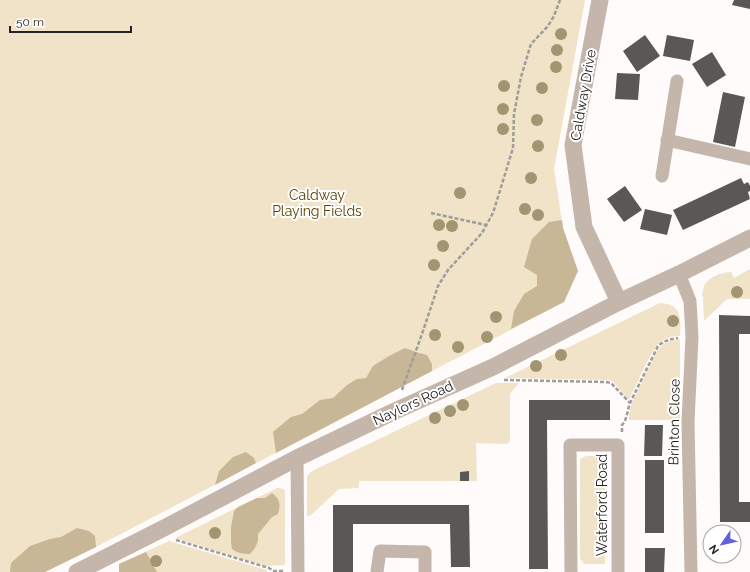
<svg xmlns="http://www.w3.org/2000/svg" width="750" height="572" font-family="Raleway,sans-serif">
	<rect width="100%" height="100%" fill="#fefbfa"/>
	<!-- green -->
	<g fill="#f0e3c7">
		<path d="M0 0H585L554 169 563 228 578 271 564 302 96 547 45 572H0Z"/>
		<path d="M750 269V299H727L704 321 703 299 704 298 702 296C703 293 703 289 704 286 708 277 722 272 731 272L734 278Z"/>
		<path d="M660 303C682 304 681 318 680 336 674 336 668 337 662 341 651 348 636 387 629 400L613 382 609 380 505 378Z"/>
		<path d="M680 339V420H629V414L631 405 657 351C663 343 670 340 680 339Z"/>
		<path d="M496 383H519L510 394V441L507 444 476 443 477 481H469L468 471 460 472V481H359V488L339 489 310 516H307V476L312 471Z"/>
		<path d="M586 456H605V564H585L583 563 580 558V459Z"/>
		<path d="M277 488H280L285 490V565L266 566 175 538Z"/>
		<path d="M169 541 267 570V572H119V564Z"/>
	</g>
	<!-- forest -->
	<g fill="#c7b796">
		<path d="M562 220 563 228 578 271 564 302 511 329 514 311 524 294 537 286V275L524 267 532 239 549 222Z"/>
		<path d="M405 348 419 353 427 355 432 364V371L276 453 273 432 291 417 302 414 320 400 333 398 347 385 357 379 366 378 373 366 389 356Z"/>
		<path d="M246 452 254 458 256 463 215 485 219 471 233 457Z"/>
		<path d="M272 493C280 499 281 504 278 514L272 517 258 534V541L255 548 250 554C243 554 237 553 232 549L231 542V527L234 511 238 507 257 498H265Z"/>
		<path d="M77 528 89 531 95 536 96 547 45 572H10L11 563 30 546 50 539 61 537Z"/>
		<path d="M146 552 157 572H119V564Z"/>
	</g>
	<!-- building -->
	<g fill="#5c5757">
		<path d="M734 0H750V9L732 5Z"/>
		<path d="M645 35 660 56 637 72 623 51Z"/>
		<path d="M667 35 694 40 690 61 663 56Z"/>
		<path d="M712 52 726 75 707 87 692 64Z"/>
		<path d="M617 73 640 74 638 100 615 99Z"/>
		<path d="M723 92 745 97 735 147 713 142Z"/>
		<path d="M741 178 744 184 748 182 750 186V191L748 192 750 199 683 230 673 210Z"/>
		<path d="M625 186 642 210 624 222 607 199Z"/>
		<path d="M645 209 672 215 667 235 640 229Z"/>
		<path d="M719 315 750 316V334H739V502H750V522H720Z"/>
		<path d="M529 400H610V420H547L548 569H529Z"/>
		<path d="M645 425H663L662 456H644Z"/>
		<rect x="645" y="460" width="19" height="73"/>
		<path d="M469 471V481H460V472Z"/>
		<path d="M333 505H469L470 567H451L450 524H353V572H333Z"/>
		<path d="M645 548H665L664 572H645Z"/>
	</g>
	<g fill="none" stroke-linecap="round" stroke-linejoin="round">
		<!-- path -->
		<g stroke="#9f9c9b" stroke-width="2.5" stroke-dasharray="4 2" stroke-linecap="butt">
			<path d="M431 213 486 225"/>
			<path d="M504 380 606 382 611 383 630 403"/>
			<path d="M402 390 423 331 438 286 448 270 482 233 493 213 506 171 513 148 514 114 521 77 527 57 531 44 548 26 554 16 560 0"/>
			<path d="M622 432V425C627 420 627 411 630 403L658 346C664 341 670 339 678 338"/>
			<path d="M176 540 269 568 274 571H284"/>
		</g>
		<!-- minor -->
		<g stroke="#c4b6ab" stroke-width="13">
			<path d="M667 140 750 159"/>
			<path d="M662 176 677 81"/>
			<path d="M679 274 690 301 692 337 688 422 691 572"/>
			<path d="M297 458 298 572"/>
			<path d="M377 572 380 551 425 552V572"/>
			<path d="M571 572 570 445H618V572"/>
		</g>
		<!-- tertiary -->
		<g stroke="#c4b6ab" stroke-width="17">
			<path d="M600 0 573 145 584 227 619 302"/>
			<path d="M77 572 166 527 297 458 395 411 493 367 619 302 679 274 750 238"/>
		</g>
	</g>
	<!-- trees -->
	<g fill="#a29571">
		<circle cx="561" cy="34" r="6"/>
		<circle cx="557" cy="50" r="6"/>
		<circle cx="556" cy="67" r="6"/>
		<circle cx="504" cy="86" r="6"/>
		<circle cx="542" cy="88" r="6"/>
		<circle cx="503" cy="109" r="6"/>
		<circle cx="537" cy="120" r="6"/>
		<circle cx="503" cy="129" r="6"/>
		<circle cx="538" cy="146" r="6"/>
		<circle cx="531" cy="178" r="6"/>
		<circle cx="460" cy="193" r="6"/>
		<circle cx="525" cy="209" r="6"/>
		<circle cx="538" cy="215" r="6"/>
		<circle cx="439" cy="225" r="6"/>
		<circle cx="452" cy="226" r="6"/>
		<circle cx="443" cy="246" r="6"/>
		<circle cx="434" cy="265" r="6"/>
		<circle cx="737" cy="292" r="6"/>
		<circle cx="496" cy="317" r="6"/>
		<circle cx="673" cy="321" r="6"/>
		<circle cx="435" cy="335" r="6"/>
		<circle cx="487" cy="337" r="6"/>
		<circle cx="458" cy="347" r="6"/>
		<circle cx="561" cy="355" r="6"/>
		<circle cx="536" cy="366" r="6"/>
		<circle cx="463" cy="405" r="6"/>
		<circle cx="450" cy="411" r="6"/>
		<circle cx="435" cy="418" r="6"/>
		<circle cx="215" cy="533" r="6"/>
		<circle cx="156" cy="561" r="6"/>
	</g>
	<g text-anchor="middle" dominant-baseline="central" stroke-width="4" stroke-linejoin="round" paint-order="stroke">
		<!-- street labels -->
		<g font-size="14" fill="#252322" stroke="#fff">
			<text transform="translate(583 95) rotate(-80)">Caldway Drive</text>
			<text transform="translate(413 403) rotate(-25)">Naylors Road</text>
			<text transform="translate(674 422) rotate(-89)">Brinton Close</text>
			<text transform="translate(602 505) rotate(-90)">Waterford Road</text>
		</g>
		<!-- park labels -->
		<g font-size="14" fill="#574101" stroke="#fff">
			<text x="317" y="195">Caldway<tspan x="317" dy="16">Playing Fields</tspan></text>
		</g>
	</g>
	<!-- north arrow -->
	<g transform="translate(722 544) rotate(236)"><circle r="19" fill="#ffffff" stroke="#a8a7a7"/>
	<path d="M0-3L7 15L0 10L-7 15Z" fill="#6361d9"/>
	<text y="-6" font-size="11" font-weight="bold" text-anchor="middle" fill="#252322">N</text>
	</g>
	<!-- scale -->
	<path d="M10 26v6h121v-6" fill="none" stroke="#252322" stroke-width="2"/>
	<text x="16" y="26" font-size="12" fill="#252322" stroke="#ffffff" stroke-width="3" paint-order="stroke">50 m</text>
</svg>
